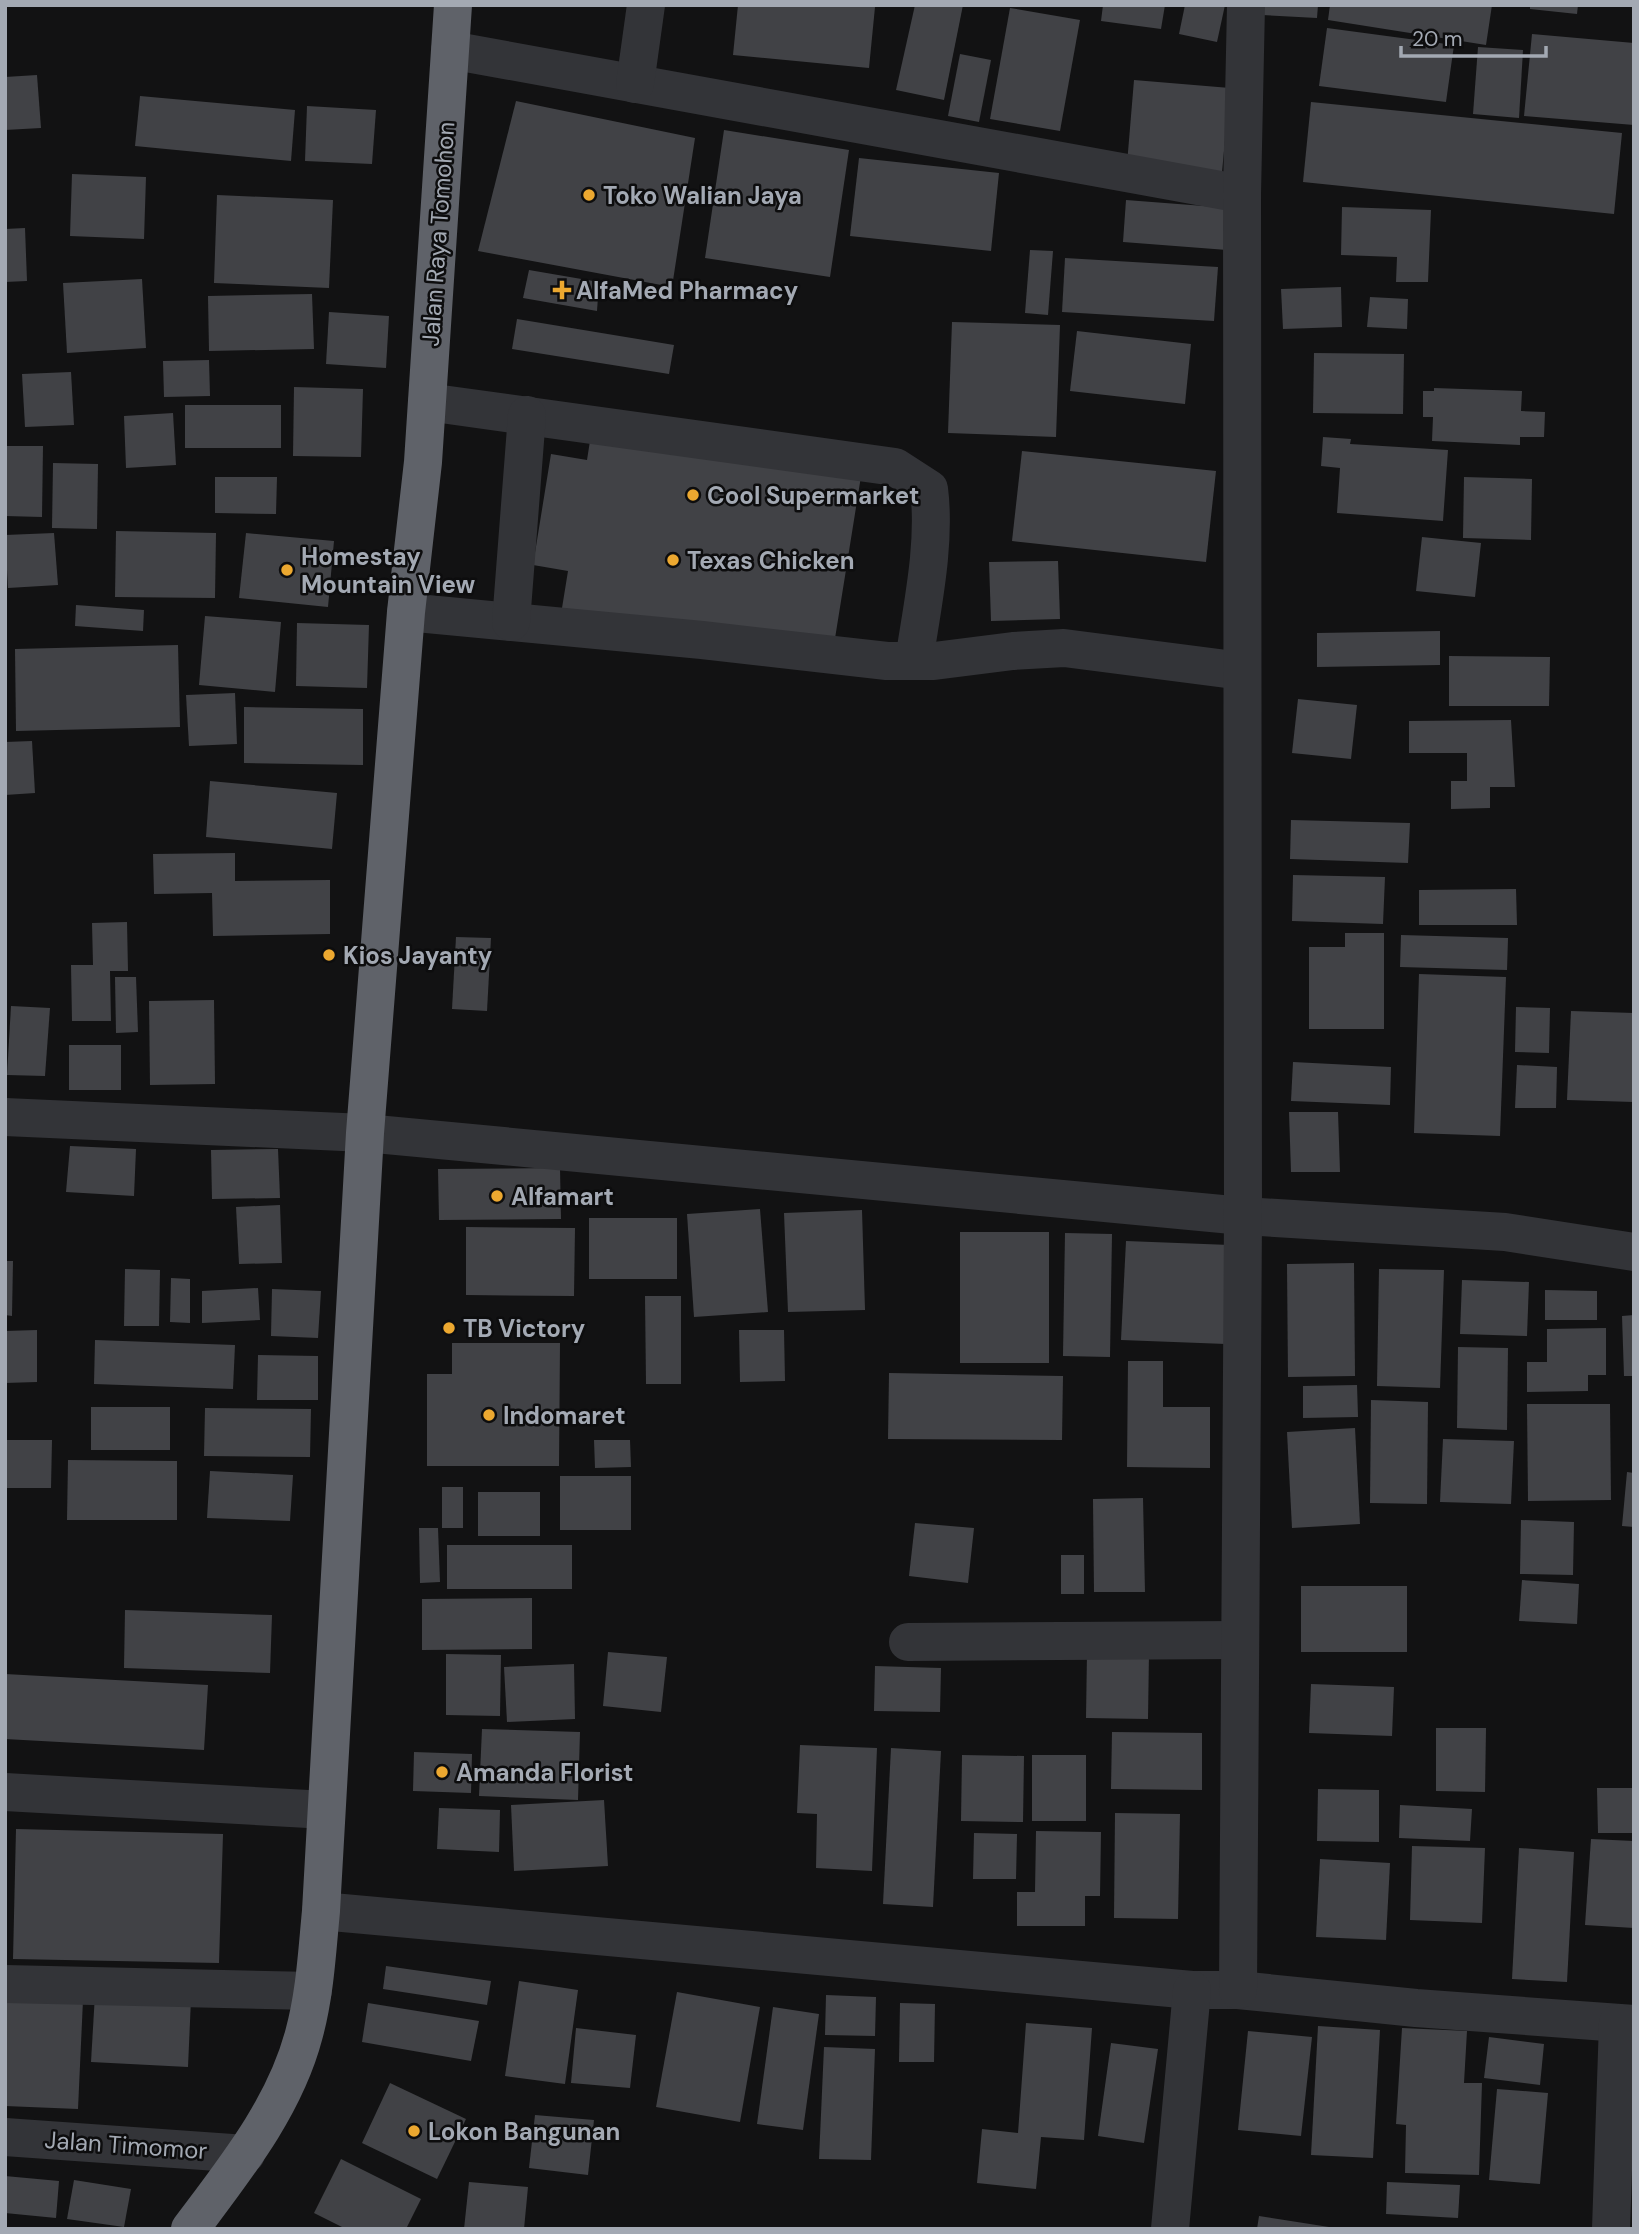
<svg xmlns="http://www.w3.org/2000/svg" width="1639" height="2234" font-family="'DM Sans',sans-serif">
	<rect width="100%" height="100%" fill="#121213"/>
	<!-- building -->
	<g fill="#414246">
		<path d="M738 5 875 7 869 68 733 55Z"/>
		<path d="M915 5H963L944 100 896 90Z"/>
		<path d="M1103 5H1165L1161 29 1101 21Z"/>
		<path d="M1185 5H1225L1217 42 1179 34Z"/>
		<path d="M1262 5H1318L1317 18 1262 15Z"/>
		<path d="M1330 5H1492L1486 45 1328 20Z"/>
		<path d="M1530 5H1578L1577 14 1530 9Z"/>
		<path d="M1010 8 1080 20 1060 131 990 119Z"/>
		<path d="M1327 28 1454 45 1446 102 1319 86Z"/>
		<path d="M1532 34 1634 43V125L1524 116Z"/>
		<path d="M1478 47 1523 50 1519 118 1473 114Z"/>
		<path d="M960 54 991 60 979 122 948 116Z"/>
		<path d="M37 75 41 128 5 130V77Z"/>
		<path d="M1134 80 1230 88 1222 172 1127 164Z"/>
		<path d="M140 96 295 110 291 161 135 146Z"/>
		<path d="M516 101 695 138 672 287 478 251Z"/>
		<path d="M1311 102 1622 133 1614 214 1303 182Z"/>
		<path d="M307 106 376 110 372 164 305 161Z"/>
		<path d="M724 130 849 150 830 277 705 258Z"/>
		<path d="M859 158 999 173 991 251 850 236Z"/>
		<path d="M72 174 146 177 144 239 70 236Z"/>
		<path d="M217 195 333 200 329 288 214 283Z"/>
		<path d="M1126 200 1230 208 1227 250 1123 242Z"/>
		<path d="M1342 207 1431 210 1428 282H1396L1397 257 1341 255Z"/>
		<path d="M25 228 27 281 5 282V229Z"/>
		<path d="M1030 250 1053 251 1048 315 1025 313Z"/>
		<path d="M1065 258 1218 267 1214 321 1062 312Z"/>
		<path d="M529 270 599 282 597 311 523 298Z"/>
		<path d="M142 279 146 348 67 353 63 283Z"/>
		<path d="M1341 287 1342 327 1283 329 1281 289Z"/>
		<path d="M312 294 314 349 209 351 208 296Z"/>
		<path d="M1370 297 1408 299 1407 329 1367 327Z"/>
		<path d="M329 312 389 316 386 368 326 364Z"/>
		<path d="M517 319 674 345 669 374 512 349Z"/>
		<path d="M952 322 1060 325 1056 437 948 433Z"/>
		<path d="M1077 331 1191 344 1185 404 1070 391Z"/>
		<path d="M1314 353 1404 354 1403 414 1313 413Z"/>
		<path d="M209 360 210 396 164 397 163 361Z"/>
		<path d="M71 372 74 425 25 427 22 374Z"/>
		<path d="M294 387 363 389 361 457 293 456Z"/>
		<path d="M1434 388 1522 391 1521 411 1545 412 1544 437H1520V445L1432 441 1433 417H1423V391H1434Z"/>
		<rect x="185" y="405" width="96" height="43"/>
		<path d="M173 413 176 465 126 468 124 416Z"/>
		<path d="M592 428 862 470 833 651 562 608 568 571 533 565 551 454 587 460Z"/>
		<path d="M1323 437 1351 439 1350 444 1448 450 1443 521 1337 513 1340 468 1321 466Z"/>
		<path d="M5 446H43L42 517 5 516Z"/>
		<path d="M1022 451 1216 471 1206 562 1012 541Z"/>
		<path d="M53 463 98 464 97 529 52 528Z"/>
		<path d="M215 477H277L276 514 215 513Z"/>
		<path d="M1464 477 1532 479 1531 540 1463 538Z"/>
		<path d="M116 531 216 533 215 598 115 597Z"/>
		<path d="M54 533 58 585 8 588 5 535Z"/>
		<path d="M246 533 334 541 328 607 239 598Z"/>
		<path d="M1422 537 1481 543 1475 597 1416 591Z"/>
		<path d="M1058 561 1060 619 991 621 989 562Z"/>
		<path d="M76 605 144 610 143 631 75 626Z"/>
		<path d="M205 616 281 622 275 692 199 685Z"/>
		<path d="M297 623 369 625 367 688 296 686Z"/>
		<path d="M1440 631V665L1317 667V633Z"/>
		<path d="M178 645 180 727 16 731 15 649Z"/>
		<path d="M1449 656 1550 657 1549 706H1449Z"/>
		<path d="M235 693 237 744 189 746 186 695Z"/>
		<path d="M1298 699 1357 705 1351 759 1292 753Z"/>
		<path d="M244 707 363 709V765L244 763Z"/>
		<path d="M1511 720 1515 787H1490V808L1451 809V781H1467V753H1409V721Z"/>
		<path d="M32 741 35 793 5 795V742Z"/>
		<path d="M210 781 337 793 332 849 206 837Z"/>
		<path d="M1291 820 1410 823 1408 863 1290 859Z"/>
		<path d="M235 853V881L330 880V934L213 936 212 893 154 894 153 854Z"/>
		<path d="M1293 875 1385 877 1383 924 1292 921Z"/>
		<path d="M1516 889 1517 925H1419V890Z"/>
		<path d="M127 922 128 971H110L111 1021H72L71 965H93L92 923Z"/>
		<path d="M1345 933H1384V1029H1309V947H1345Z"/>
		<path d="M1401 935 1508 938 1507 970 1400 967Z"/>
		<path d="M456 937 491 938 487 1011 452 1009Z"/>
		<path d="M1419 974 1506 977 1500 1136 1414 1133Z"/>
		<path d="M115 977H136L138 1032 116 1033Z"/>
		<path d="M214 1000 215 1084 150 1085 149 1001Z"/>
		<path d="M11 1006 50 1008 45 1076 7 1075Z"/>
		<path d="M1516 1007 1550 1008 1549 1053 1515 1052Z"/>
		<path d="M1571 1011 1634 1013V1102L1567 1100Z"/>
		<rect x="69" y="1045" width="52" height="45"/>
		<path d="M1293 1062 1391 1067 1390 1105 1291 1101Z"/>
		<path d="M1517 1065 1557 1067 1556 1108H1515Z"/>
		<path d="M1289 1112H1338L1340 1172H1291Z"/>
		<path d="M70 1146 136 1149 134 1196 66 1192Z"/>
		<path d="M278 1149 280 1198 212 1199 211 1150Z"/>
		<path d="M560 1168 561 1219 439 1220 438 1169Z"/>
		<path d="M280 1205 282 1263 239 1264 236 1207Z"/>
		<path d="M760 1209 768 1312 694 1317 687 1214Z"/>
		<path d="M862 1210 865 1310 788 1312 784 1213Z"/>
		<rect x="589" y="1218" width="88" height="61"/>
		<path d="M466 1227 575 1228 574 1296 466 1295Z"/>
		<rect x="960" y="1232" width="89" height="131"/>
		<path d="M1065 1233 1112 1234 1110 1357 1063 1356Z"/>
		<path d="M1126 1241 1230 1245 1226 1344 1121 1340Z"/>
		<path d="M5 1261H13L12 1316 5 1315Z"/>
		<path d="M1354 1263 1355 1376 1288 1377 1287 1264Z"/>
		<path d="M125 1269 160 1270 159 1326H124Z"/>
		<path d="M1379 1269 1444 1270 1440 1388 1377 1386Z"/>
		<path d="M171 1278 190 1279V1323L170 1322Z"/>
		<path d="M1462 1280 1529 1282 1527 1336 1460 1334Z"/>
		<path d="M258 1288 260 1320 202 1323V1291Z"/>
		<path d="M272 1289 321 1291 318 1338 271 1336Z"/>
		<path d="M1545 1290 1597 1291V1320H1545Z"/>
		<path d="M645 1296H681V1384H646Z"/>
		<path d="M1634 1315V1376H1624L1622 1316Z"/>
		<path d="M1606 1328V1375H1588V1391L1527 1392V1362H1547V1329Z"/>
		<path d="M37 1330V1382L5 1383V1331Z"/>
		<path d="M739 1330H784L785 1381 740 1382Z"/>
		<path d="M95 1340 235 1345 233 1389 94 1384Z"/>
		<path d="M452 1343H560L559 1466H427V1374H452Z"/>
		<path d="M1458 1347 1508 1348 1507 1430 1457 1428Z"/>
		<path d="M258 1355 318 1356V1400H257Z"/>
		<path d="M1128 1361H1163V1407H1210V1468L1127 1467Z"/>
		<path d="M889 1373 1063 1376 1062 1440 888 1439Z"/>
		<path d="M1357 1385 1358 1417 1303 1418V1386Z"/>
		<path d="M1371 1400 1428 1402 1427 1504 1370 1503Z"/>
		<path d="M1527 1404H1610L1611 1500 1528 1501Z"/>
		<rect x="91" y="1407" width="79" height="43"/>
		<path d="M205 1408 311 1409 310 1457 204 1456Z"/>
		<path d="M1355 1428 1360 1524 1292 1528 1287 1432Z"/>
		<path d="M1443 1439 1514 1441 1511 1504 1440 1502Z"/>
		<path d="M5 1440H52L51 1488H5Z"/>
		<path d="M594 1440H630L631 1467 595 1468Z"/>
		<path d="M68 1460 177 1461V1520H67Z"/>
		<path d="M210 1471 293 1475 290 1521 207 1518Z"/>
		<path d="M1627 1472 1634 1473V1527L1622 1526Z"/>
		<rect x="560" y="1476" width="71" height="54"/>
		<rect x="442" y="1487" width="21" height="41"/>
		<rect x="478" y="1492" width="62" height="44"/>
		<path d="M1143 1498 1145 1592H1094L1093 1499Z"/>
		<path d="M1521 1520 1574 1522 1573 1575 1520 1574Z"/>
		<path d="M915 1523 974 1528 968 1583 909 1576Z"/>
		<path d="M419 1528H438L440 1582 420 1583Z"/>
		<rect x="447" y="1545" width="125" height="44"/>
		<rect x="1061" y="1555" width="23" height="39"/>
		<path d="M1522 1580 1579 1584 1577 1624 1519 1621Z"/>
		<rect x="1301" y="1586" width="106" height="66"/>
		<path d="M532 1598V1649L422 1650V1599Z"/>
		<path d="M125 1610 272 1615 270 1673 124 1668Z"/>
		<path d="M608 1652 667 1657 661 1712 603 1706Z"/>
		<path d="M1087 1652H1149L1148 1719 1086 1718Z"/>
		<path d="M446 1654 501 1655 500 1716 446 1715Z"/>
		<path d="M574 1664 575 1719 507 1722 504 1667Z"/>
		<path d="M875 1666 941 1668 940 1712 874 1711Z"/>
		<path d="M5 1674 208 1685 204 1750 5 1739Z"/>
		<path d="M1311 1684 1394 1687 1392 1736 1309 1733Z"/>
		<path d="M1436 1728H1486L1485 1792 1436 1791Z"/>
		<path d="M482 1729 580 1732 578 1800 479 1796Z"/>
		<path d="M1112 1732 1202 1733V1790L1111 1789Z"/>
		<path d="M800 1745 877 1748 872 1871 816 1868 817 1814 797 1813Z"/>
		<path d="M891 1748 941 1751 933 1907 883 1904Z"/>
		<path d="M414 1752 472 1754 471 1793 413 1791Z"/>
		<path d="M962 1755 1024 1756 1023 1822 961 1821Z"/>
		<rect x="1032" y="1755" width="54" height="66"/>
		<path d="M1597 1788H1634V1833H1598Z"/>
		<path d="M1318 1789 1379 1790V1842L1317 1841Z"/>
		<path d="M604 1800 608 1866 514 1871 511 1805Z"/>
		<path d="M1400 1805 1472 1809 1470 1841 1399 1838Z"/>
		<path d="M439 1808 500 1810 499 1852 437 1849Z"/>
		<path d="M1115 1813 1180 1814 1178 1919 1114 1918Z"/>
		<path d="M16 1829 223 1834 219 1963 13 1959Z"/>
		<path d="M1036 1831 1101 1832 1100 1896H1085V1926H1017V1892H1035Z"/>
		<path d="M974 1833 1017 1834 1016 1879H973Z"/>
		<path d="M1591 1839 1634 1841V1928L1585 1925Z"/>
		<path d="M1412 1846 1485 1848 1482 1923 1410 1920Z"/>
		<path d="M1519 1848 1574 1852 1567 1982 1512 1979Z"/>
		<path d="M1320 1859 1390 1863 1386 1940 1316 1937Z"/>
		<path d="M386 1966 491 1981 487 2005 383 1989Z"/>
		<path d="M519 1981 578 1990 565 2084 505 2076Z"/>
		<path d="M677 1992 760 2007 740 2122 656 2107Z"/>
		<path d="M95 1994 191 1999 188 2067 91 2062Z"/>
		<path d="M826 1995 876 1997 875 2036 825 2035Z"/>
		<path d="M5 1996 83 2000 78 2109 5 2106Z"/>
		<path d="M368 2003 479 2021 471 2061 362 2042Z"/>
		<path d="M900 2003 935 2004 934 2062H899Z"/>
		<path d="M773 2007 819 2014 803 2130 757 2124Z"/>
		<path d="M1026 2023 1092 2028 1084 2140 1041 2137 1036 2189 977 2183 982 2129 1018 2133Z"/>
		<path d="M1318 2026 1380 2030 1373 2158 1311 2155Z"/>
		<path d="M576 2028 636 2035 630 2088 571 2083Z"/>
		<path d="M1402 2028 1467 2031 1464 2083H1482L1479 2175 1405 2173 1406 2125 1396 2124Z"/>
		<path d="M1248 2031 1312 2037 1301 2136 1238 2130Z"/>
		<path d="M1489 2037 1544 2044 1540 2085 1484 2078Z"/>
		<path d="M1111 2043 1158 2049 1144 2143 1098 2136Z"/>
		<path d="M824 2047 875 2049 871 2160 819 2159Z"/>
		<path d="M390 2083 466 2119 437 2179 362 2143Z"/>
		<path d="M1497 2089 1548 2093 1540 2184 1489 2180Z"/>
		<path d="M535 2115 594 2120 588 2175 529 2168Z"/>
		<path d="M341 2159 421 2199 406 2229H346L314 2213Z"/>
		<path d="M5 2176 59 2181 56 2218 5 2213Z"/>
		<path d="M74 2180 131 2189 124 2227 67 2219Z"/>
		<path d="M469 2182 528 2187 524 2229H464Z"/>
		<path d="M1387 2182 1460 2185 1458 2218 1386 2214Z"/>
		<path d="M1259 2216 1329 2227V2229H1257Z"/>
	</g>
	<g fill="none" stroke-linecap="round" stroke-linejoin="round">
		<!-- minor -->
		<g stroke="#333438" stroke-width="38">
			<path d="M450 50 1242 194"/>
			<path d="M635 84 646 5"/>
			<path d="M427 402 895 467 929 489C936 544 922 607 914 661"/>
			<path d="M406 612 702 640 887 661H934L1013 651 1064 648 1242 671"/>
			<path d="M511 622 527 415"/>
			<path d="M5 1117 365 1133 1243 1216 1505 1232 1634 1252"/>
			<path d="M908 1642 1240 1640"/>
			<path d="M5 1792 326 1810"/>
			<path d="M321 1911 1192 1990H1238L1416 2008 1634 2024"/>
			<path d="M5 1984 313 1991"/>
			<path d="M1238 1990 1243 1216 1242 194 1246 5"/>
			<path d="M5 2137 246 2154"/>
			<path d="M1170 2229 1192 1990"/>
			<path d="M1611 2229 1618 2023"/>
		</g>
		<!-- highway -->
		<path stroke="#5f6269" stroke-width="38" d="M190 2229C235 2169 285 2107 304 2034 315 1994 317 1952 321 1911L365 1133 406 612 423 462 453 5"/>
	</g>
	<!-- markers -->
	<g fill="#eca830" stroke="#0d0d0e" stroke-width="2.5">
		<circle cx="589" cy="195" r="7"/>
		<path d="M558.5 279.5h7v7h7v7h-7v7h-7v-7h-7v-7h7z"/>
		<circle cx="693" cy="495" r="7"/>
		<circle cx="673" cy="560" r="7"/>
		<circle cx="287" cy="570" r="7"/>
		<circle cx="329" cy="955" r="7"/>
		<circle cx="497" cy="1196" r="7"/>
		<circle cx="449" cy="1328" r="7"/>
		<circle cx="489" cy="1415" r="7"/>
		<circle cx="442" cy="1772" r="7"/>
		<circle cx="414" cy="2131" r="7"/>
	</g>
	<g text-anchor="middle" dominant-baseline="central" stroke-width="5" stroke-linejoin="round" paint-order="stroke">
		<!-- poi labels -->
		<g font-size="24" font-weight="bold" fill="#a3a9b3" stroke="#0d0d0e" text-anchor="start">
			<text x="603" y="195">Toko Walian Jaya</text>
			<text x="576" y="290">AlfaMed Pharmacy</text>
			<text x="707" y="495">Cool Supermarket</text>
			<text x="301" y="556">Homestay<tspan x="301" dy="28">Mountain View</tspan></text>
			<text x="687" y="560">Texas Chicken</text>
			<text x="343" y="955">Kios Jayanty</text>
			<text x="511" y="1196">Alfamart</text>
			<text x="463" y="1328">TB Victory</text>
			<text x="503" y="1415">Indomaret</text>
			<text x="456" y="1772">Amanda Florist</text>
			<text x="428" y="2131">Lokon Bangunan</text>
		</g>
		<!-- street labels -->
		<g font-size="24" fill="#a3a9b3" stroke="#0d0d0e">
			<text transform="translate(438 234) rotate(-86)">Jalan Raya Tomohon</text>
			<text transform="translate(126 2145) rotate(4)">Jalan Timomor</text>
		</g>
	</g>
	<!-- border -->
	<rect width="1639" height="2234" fill="none" stroke="#a3a9b3" stroke-width="14"/>
	<!-- scale -->
	<path d="M1401 46v10h145v-10" fill="none" stroke="#a3a9b3" stroke-width="3.5"/>
	<text x="1412" y="46" font-size="21" fill="#a3a9b3" stroke="#0d0d0e" stroke-width="5" paint-order="stroke">20 m</text>
</svg>
